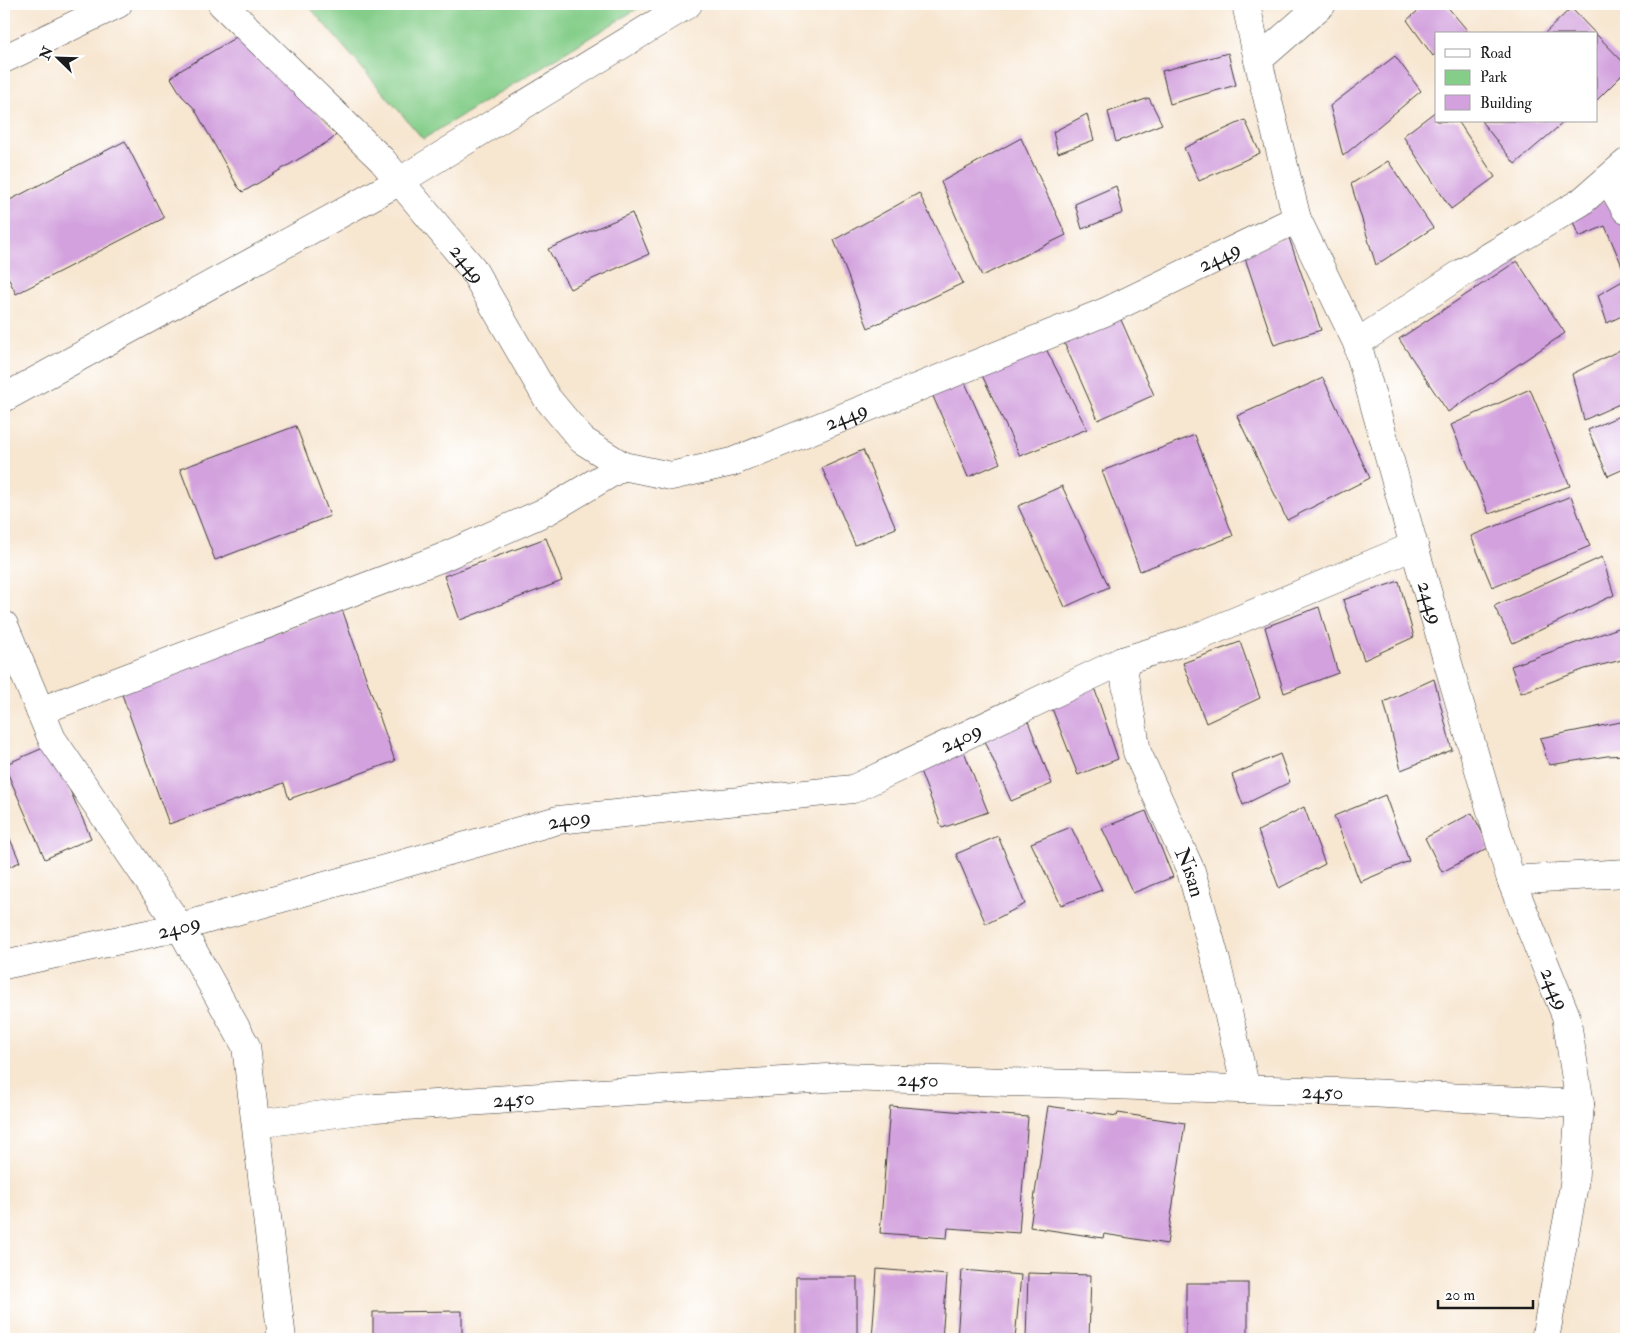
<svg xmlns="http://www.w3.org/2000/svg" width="1630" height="1343" font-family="'IM FELL Double Pica',serif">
	<rect width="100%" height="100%" fill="#fff"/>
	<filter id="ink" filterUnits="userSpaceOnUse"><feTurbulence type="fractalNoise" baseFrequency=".02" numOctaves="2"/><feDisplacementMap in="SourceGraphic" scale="10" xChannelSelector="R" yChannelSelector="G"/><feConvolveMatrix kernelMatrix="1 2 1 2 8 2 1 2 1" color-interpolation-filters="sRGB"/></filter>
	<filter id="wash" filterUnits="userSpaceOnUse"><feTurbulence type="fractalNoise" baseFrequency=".0096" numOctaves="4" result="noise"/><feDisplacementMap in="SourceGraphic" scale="20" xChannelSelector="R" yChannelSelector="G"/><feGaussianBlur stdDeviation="1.12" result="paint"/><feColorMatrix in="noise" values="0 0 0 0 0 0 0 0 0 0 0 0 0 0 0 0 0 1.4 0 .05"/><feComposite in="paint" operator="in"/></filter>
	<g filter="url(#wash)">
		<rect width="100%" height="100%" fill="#f7e6d0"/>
		<!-- green -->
		<path fill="#85ce8a" stroke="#507553" d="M307 4H645L423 139Z"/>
		<g id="blocks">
			<!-- building -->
			<g fill="#d3a2de">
				<path d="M1426 4H1445L1467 30 1461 34H1436V53L1433 56 1407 20Z"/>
				<path d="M1571 8 1596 34H1544Z"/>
				<path d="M243 33 337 134 331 140 243 192 238 187 194 108 182 96 171 78 178 72Z"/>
				<path d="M1596 34 1626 65V71L1596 101Z"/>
				<path d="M1228 53 1236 85 1170 104 1162 71Z"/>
				<path d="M1395 56 1421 91 1343 156 1330 106Z"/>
				<path d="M1149 98 1162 124 1116 142 1108 112Z"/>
				<path d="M1436 111V121H1458L1495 177 1451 209 1403 136Z"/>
				<path d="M1087 114 1094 140 1058 153 1053 132Z"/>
				<path d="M1245 120 1260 153 1199 181 1184 148Z"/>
				<path d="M1481 121H1565L1515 164Z"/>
				<path d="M1021 138 1066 235 982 276 941 182Z"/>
				<path d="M125 141 164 218 16 294 4 269V203Z"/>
				<path d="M1388 161 1433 228 1376 265 1351 184Z"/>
				<path d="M1116 186 1123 213 1082 229 1075 204Z"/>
				<path d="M919 193 963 283 868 328 834 240Z"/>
				<path d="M1614 195 1626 223V275L1605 226 1579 237 1572 219Z"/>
				<path d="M632 213 649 254 570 289 548 249Z"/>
				<path d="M1288 235 1321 330 1274 345 1244 255Z"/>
				<path d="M1517 261 1565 333 1448 412 1399 339Z"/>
				<path d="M1626 279V314L1607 323 1598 295Z"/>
				<path d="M1118 313 1154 395 1098 420 1062 338Z"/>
				<path d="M1044 345 1087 429 1020 456 980 371Z"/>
				<path d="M1626 347V401L1584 420 1572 374Z"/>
				<path d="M1323 378 1370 478 1287 520 1237 416Z"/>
				<path d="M964 380 1000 463 968 477 932 394Z"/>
				<path d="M1530 389 1570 486 1489 514 1451 425Z"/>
				<path d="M1626 413V468L1608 476 1588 430Z"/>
				<path d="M296 426 330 516 215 560 180 469Z"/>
				<path d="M1195 435 1233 536 1140 571 1102 471Z"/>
				<path d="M863 450 896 528 855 545 822 468Z"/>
				<path d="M1062 486 1109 587 1065 607 1018 506Z"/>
				<path d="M1571 496 1590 546 1492 587 1471 536Z"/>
				<path d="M546 538 562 581 460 620 444 576Z"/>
				<path d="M1602 557 1614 595 1513 643 1494 606Z"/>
				<path d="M1399 581 1414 637 1364 660 1343 600Z"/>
				<path d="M1319 607 1338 673 1284 693 1265 627Z"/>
				<path d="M342 609 395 761 289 799 284 783 169 824 120 689Z"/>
				<path d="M1624 626 1626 633V659L1585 669 1521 693 1511 666Z"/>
				<path d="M1240 642 1260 698 1206 723 1183 663Z"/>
				<path d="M1434 679 1452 750 1401 770 1384 702Z"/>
				<path d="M1094 687 1118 759 1078 775 1051 706Z"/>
				<path d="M1026 716 1052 784 1011 801 982 734Z"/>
				<path d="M1626 721V755L1607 756 1549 765 1540 738Z"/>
				<path d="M961 744 988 812 942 828 917 763Z"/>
				<path d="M50 745 91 838 45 859 4 765Z"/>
				<path d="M1280 754 1290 782 1243 805 1232 775Z"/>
				<path d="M1385 795 1409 861 1360 882 1334 816Z"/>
				<path d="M1304 807 1325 864 1279 888 1258 831Z"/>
				<path d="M1146 811 1173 877 1133 893 1102 828Z"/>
				<path d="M1472 813 1490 847 1442 872 1425 838Z"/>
				<path d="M4 825 20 862 4 869Z"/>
				<path d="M1071 827 1102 890 1061 905 1031 843Z"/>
				<path d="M998 836 1025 904 986 924 956 854Z"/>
				<path d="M890 1106 1028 1117 1019 1233 948 1228 947 1238 880 1233Z"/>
				<path d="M1048 1106 1117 1116 1118 1113 1185 1123 1167 1244 1104 1234 1103 1238 1030 1227Z"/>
				<path d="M877 1269 947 1275 942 1339H872Z"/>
				<path d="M962 1270 1021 1275 1015 1339H957Z"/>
				<path d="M1028 1273 1091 1275 1089 1339H1026Z"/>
				<rect x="796" y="1277" width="61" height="62"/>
				<rect x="1186" y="1283" width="62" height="56"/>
				<path d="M462 1311V1339H373V1312Z"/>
			</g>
		</g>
	</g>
	<g filter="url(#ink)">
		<use href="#blocks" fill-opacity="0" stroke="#3d3a37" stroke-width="1"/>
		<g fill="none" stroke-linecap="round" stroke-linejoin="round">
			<!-- minor casing -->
			<g stroke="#3d3a37" stroke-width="29">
				<g id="minor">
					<path id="s1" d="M222 4 382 160 472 268 547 398 582 440 623 466 671 476 732 462 1105 312 1297 219 1357 343 1414 546 1511 880 1566 1016 1580 1104 1574 1185 1545 1339"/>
					<path d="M1246 4 1258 60"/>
					<path d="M4 59 118 4"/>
					<path d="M1608 179 1626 210"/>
					<path d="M1297 219 1258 60 1322 4"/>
					<path d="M1357 343 1462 273 1581 202 1626 163"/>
					<path d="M4 398 400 181 688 4"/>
					<path d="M4 625 52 739 180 927 246 1046 282 1339"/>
					<path id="s2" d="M1122 661 1137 752 1191 871 1216 961 1246 1089"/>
					<path d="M40 711 441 558 549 510 623 466"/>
					<path d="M1511 880 1626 873"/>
					<path id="s3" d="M4 965 180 927 558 820 853 789 1122 661 1193 639 1414 546"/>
					<path id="s4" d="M256 1124 375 1108 842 1077 1368 1093 1580 1104"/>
				</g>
			</g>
			<!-- minor -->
			<use href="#minor" stroke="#fff" stroke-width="28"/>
		</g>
	</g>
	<g text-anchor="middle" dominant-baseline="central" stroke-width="4" stroke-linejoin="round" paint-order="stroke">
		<!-- street labels -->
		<g font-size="21" fill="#1c1c1c" stroke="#fff">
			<text stroke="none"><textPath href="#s1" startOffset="1258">2449</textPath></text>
			<text stroke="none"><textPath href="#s1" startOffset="358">2449</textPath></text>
			<text stroke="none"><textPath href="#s1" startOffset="852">2449</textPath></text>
			<text stroke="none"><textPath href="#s1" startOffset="1752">2449</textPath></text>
			<text stroke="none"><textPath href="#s3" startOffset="989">2409</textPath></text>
			<text stroke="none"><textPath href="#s3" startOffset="584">2409</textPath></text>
			<text stroke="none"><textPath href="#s2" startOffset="224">Nisan</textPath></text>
			<text stroke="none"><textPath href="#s3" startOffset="179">2409</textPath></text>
			<text stroke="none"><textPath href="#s1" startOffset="2158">2449</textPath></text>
			<text stroke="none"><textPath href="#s4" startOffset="664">2450</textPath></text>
			<text stroke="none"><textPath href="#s4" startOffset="1069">2450</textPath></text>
			<text stroke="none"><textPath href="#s4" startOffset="259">2450</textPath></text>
		</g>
	</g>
	<!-- margin -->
	<rect width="1630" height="1343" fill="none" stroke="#fff" stroke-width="20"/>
	<!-- legend -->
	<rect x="1435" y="32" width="162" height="90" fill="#ffffff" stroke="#a4a4a4"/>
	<rect x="1445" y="49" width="25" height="8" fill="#ffffff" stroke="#a4a4a4"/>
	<text x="1480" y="58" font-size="15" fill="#1c1c1c">Road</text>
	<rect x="1445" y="70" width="25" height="15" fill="#85ce8a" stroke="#a4a4a4"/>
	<text x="1480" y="82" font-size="15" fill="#1c1c1c">Park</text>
	<rect x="1445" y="95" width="25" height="15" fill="#d3a2de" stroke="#a4a4a4"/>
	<text x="1480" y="108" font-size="15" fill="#1c1c1c">Building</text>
	<!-- north arrow -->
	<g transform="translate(58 58) rotate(293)" stroke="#ffffff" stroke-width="4" paint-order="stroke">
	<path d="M0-4L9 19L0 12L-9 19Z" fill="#1c1c1c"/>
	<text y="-8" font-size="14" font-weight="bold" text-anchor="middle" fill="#1c1c1c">N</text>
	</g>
	<!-- scale -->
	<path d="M1438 1300v8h95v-8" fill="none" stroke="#1c1c1c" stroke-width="2.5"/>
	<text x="1445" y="1300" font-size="15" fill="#1c1c1c" stroke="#ffffff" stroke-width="4" paint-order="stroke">20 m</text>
</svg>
